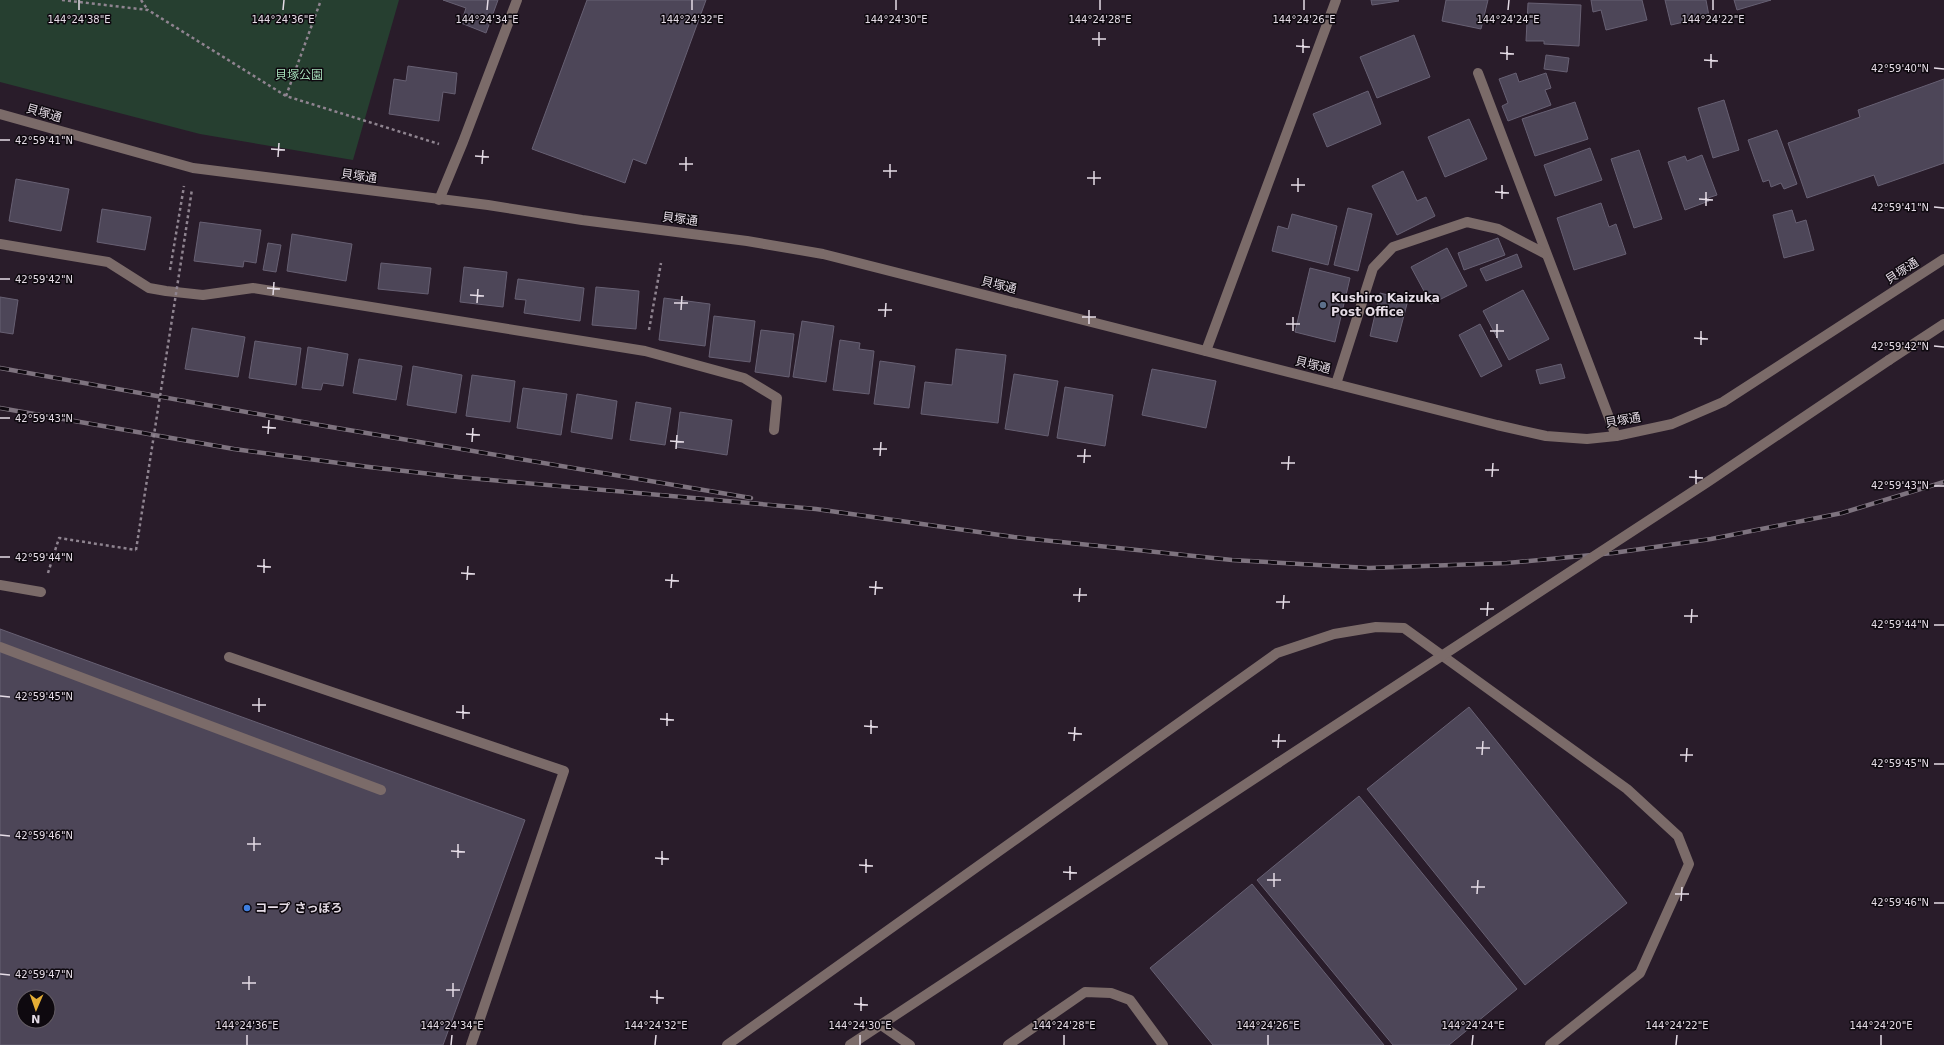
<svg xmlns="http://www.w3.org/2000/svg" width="1944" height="1045" font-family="'DejaVu Sans','Noto Sans JP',sans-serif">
	<rect width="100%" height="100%" fill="#291c2a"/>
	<!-- green -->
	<path fill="#263f30" d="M0 0H399L353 160 200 134 0 82Z"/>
	<!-- building -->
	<g fill="#4d4658" stroke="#676073" fill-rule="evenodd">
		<path d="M443 0H498L486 33 461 23 466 8Z"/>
		<path d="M587 0H706L646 164 633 159 625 183 532 149Z"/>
		<path d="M1371 0H1398L1399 1 1372 5Z"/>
		<path d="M1446 0H1488L1481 29 1442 21Z"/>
		<path d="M1591 0H1642L1647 20 1606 30 1601 10 1593 12Z"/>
		<path d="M1665 0H1706L1709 16 1671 25Z"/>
		<path d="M1734 0H1771L1737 10Z"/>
		<path d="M1528 3 1581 5 1579 46 1544 44V41H1526Z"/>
		<path d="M1414 35 1430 77 1377 98 1360 57Z"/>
		<path d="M1546 55 1569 58 1567 72 1544 69Z"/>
		<path d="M408 66 457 73 455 94 443 92 439 121 389 114 394 79 406 81Z"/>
		<path d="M1516 73 1519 82 1546 73 1551 88 1545 90 1551 105 1508 121 1502 106 1508 103 1499 79Z"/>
		<path d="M1944 79V163L1878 186 1874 175 1807 198 1788 143 1860 117 1858 110Z"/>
		<path d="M1368 91 1381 124 1327 147 1313 114Z"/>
		<path d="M1724 100 1739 150 1713 158 1698 108Z"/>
		<path d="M1575 102 1588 139 1535 156 1522 119Z"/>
		<path d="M1469 119 1487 159 1445 177 1428 137Z"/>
		<path d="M1777 130 1797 184 1784 189 1781 183 1771 187 1769 180 1763 182 1748 140Z"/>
		<path d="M1590 148 1602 180 1555 196 1544 165Z"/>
		<path d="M1639 150 1662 219 1634 228 1611 159Z"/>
		<path d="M1702 155 1717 195 1708 198 1709 201 1685 210 1668 162 1685 156 1687 161Z"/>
		<path d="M1403 171 1417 201 1426 197 1435 216 1397 235 1372 186Z"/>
		<path d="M16 179 69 189 61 231 9 221Z"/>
		<path d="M1601 203 1609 227 1616 224 1626 254 1574 270 1557 218Z"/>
		<path d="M1348 208 1372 214 1358 271 1334 265Z"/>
		<path d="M102 209 151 217 145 250 97 242Z"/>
		<path d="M1792 210 1796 223 1806 220 1814 250 1784 258 1773 215Z"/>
		<path d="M1292 214 1337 226 1328 265 1272 251 1278 226 1288 229Z"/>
		<path d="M200 222 261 230 256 263 244 261 243 267 194 261Z"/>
		<path d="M292 234 352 244 346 281 287 271Z"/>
		<path d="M1498 238 1505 255 1464 270 1458 253Z"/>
		<path d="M268 243 281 245 276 272 263 270Z"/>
		<path d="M1447 248 1467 286 1431 304 1411 267Z"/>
		<path d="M1517 254 1522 267 1486 281 1480 269Z"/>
		<path d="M381 263 431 268 428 294 378 289Z"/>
		<path d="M464 267 507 272 503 307 460 302Z"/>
		<path d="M1310 268 1350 278 1335 342 1295 332Z"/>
		<path d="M518 279 584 288 580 321 524 313 526 300 515 299Z"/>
		<path d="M596 287 639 291 636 329 592 325Z"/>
		<path d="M1523 290 1549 339 1509 360 1483 311Z"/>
		<path d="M1380 293 1408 300 1397 342 1370 336Z"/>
		<path d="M0 297 18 300 13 334 0 332Z"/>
		<path d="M664 298 710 304 705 346 659 340Z"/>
		<path d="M714 316 755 321 750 362 709 357Z"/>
		<path d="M802 321 834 326 826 382 793 377Z"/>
		<path d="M1480 324 1502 366 1481 377 1459 335Z"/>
		<path d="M192 328 245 337 238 377 185 369Z"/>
		<path d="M761 330 794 334 789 377 755 372Z"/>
		<path d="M840 340 860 343 859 349 874 351 869 394 833 390Z"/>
		<path d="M255 341 301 348 296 385 249 378Z"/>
		<path d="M308 347 348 354 343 386 323 383 321 390 302 388Z"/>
		<path d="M956 349 1006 355 998 423 921 414 925 382 952 385Z"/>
		<path d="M359 359 402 366 396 400 353 393Z"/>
		<path d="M880 361 915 366 909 408 874 404Z"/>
		<path d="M1561 364 1565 378 1540 384 1536 370Z"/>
		<path d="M413 366 462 375 456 413 407 405Z"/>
		<path d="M1152 369 1216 381 1206 428 1142 415Z"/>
		<path d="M1014 374 1058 381 1048 436 1005 429Z"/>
		<path d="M472 375 515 381 510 422 466 416Z"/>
		<path d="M1065 387 1113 395 1105 446 1057 438Z"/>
		<path d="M523 388 567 394 561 435 517 428Z"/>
		<path d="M577 394 617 401 612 439 571 432Z"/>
		<path d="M636 402 671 408 665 445 630 440Z"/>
		<path d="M680 412 732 420 727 455 676 447Z"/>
		<path d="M0 629 525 820 443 1045H0ZM24 997H48V1021H24Z"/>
		<path d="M1469 707 1627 903 1525 985 1367 789Z"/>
		<path d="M1359 796 1517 989 1449 1045H1393L1257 880Z"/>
		<path d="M1252 884 1384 1045H1213L1150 968Z"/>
	</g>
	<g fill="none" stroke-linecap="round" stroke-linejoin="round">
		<!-- path -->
		<g stroke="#8f8490" stroke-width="2.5" stroke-dasharray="3 3" stroke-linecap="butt">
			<path d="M62 0 148 10 286 96 439 144"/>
			<path d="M141 0 148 10"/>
			<path d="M286 96 321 0"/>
			<path d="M185 236 192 189"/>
			<path d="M170 270 184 186"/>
			<path d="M649 330 661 263"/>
			<path d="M48 573 59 538 136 550"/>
		</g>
		<!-- minor -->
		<g stroke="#7b6b69" stroke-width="10">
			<path d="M1478 73 1616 436"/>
			<path d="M0 114 193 168 488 205 582 220 747 241 823 254 1497 425 1546 436 1587 439 1616 436 1672 424 1723 402 1944 259"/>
			<path d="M439 200 463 142 517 0"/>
			<path d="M0 244 108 262 149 288 166 291 203 295 253 288 645 351 744 378 777 398 774 430"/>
			<path d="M1206 351 1336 0"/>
			<path d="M1889 360 1944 324"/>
			<path d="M1336 384 1373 268 1393 247 1467 222 1498 229 1546 254"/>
			<path d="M0 585 41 592"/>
			<path d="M0 647 381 790"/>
			<path d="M229 657 564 771 471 1045"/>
			<path d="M881 1025 910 1045"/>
			<path d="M727 1045 1277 653 1334 634 1376 627 1404 628 1627 789 1678 836 1689 864 1640 973 1550 1045"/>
			<path d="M850 1045 1278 763"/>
			<path d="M1008 1045 1085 992 1111 993 1130 1000 1163 1045"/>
		</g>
		<!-- rail casing -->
		<g stroke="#7e737f" stroke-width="4.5">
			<g id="rail">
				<path d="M0 368 325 426 751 498"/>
				<path d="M0 408 234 449 369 467 458 477 816 509 1014 537 1232 560 1369 568 1507 563 1613 553 1711 539 1842 513 1944 482"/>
			</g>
		</g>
		<!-- rail -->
		<use href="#rail" stroke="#0e090f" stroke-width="3" stroke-dasharray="9" stroke-linecap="butt"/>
		<!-- path-bridge -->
		<path stroke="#8f8490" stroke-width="2.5" stroke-dasharray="3 3" stroke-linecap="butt" d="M136 550 185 236"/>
		<!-- minor-bridge -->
		<path stroke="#7b6b69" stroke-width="10" d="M1278 763 1706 483 1889 360"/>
	</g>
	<!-- ticks -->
	<path fill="none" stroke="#e5dce6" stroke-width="1.5" d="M79 10V0M283 10 284 0M487 10 488 0M692 10V0M896 10V0M1100 10V0M1304 10V0M1508 10 1509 0M1713 10V0M1092 39H1106M1099 46V32M1296 46 1310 47M1303 53V39M1500 53 1514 54M1507 60V46M1704 60 1718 61M1711 68V54M1934 68 1944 69M0 140H10M271 149 285 150M475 156 489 157M278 157 279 143M482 164 483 150M679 164H693M686 171V157M883 171H897M890 178V164M1087 178H1101M1094 185V171M1291 185H1305M1298 192V178M1495 192 1509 193M1502 199V185M1699 199 1713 200M1706 206V192M1934 207 1944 208M0 279H10M267 288 280 289M273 295 274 282M470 295 484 296M477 303 478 289M674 303H688M681 310 682 296M878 310H892M885 317 886 303M1082 317H1096M1089 324V310M1286 324H1300M1293 331V317M1490 331H1504M1497 338V324M1694 338 1708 339M1701 345V331M1934 346 1944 347M0 418H10M262 427 276 428M268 434 269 420M466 434 480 435M670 441 684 442M472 442 473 428M676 449 677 435M873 449H887M880 456 881 442M1077 456H1091M1084 463 1085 449M1281 463H1295M1288 470 1289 456M1485 470H1499M1492 477 1493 463M1689 477 1703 478M1696 484V470M1934 486H1944M0 557H10M257 566 271 567M264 573V559M461 573 475 574M467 580 468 566M665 580 679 581M869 587 883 588M671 588 672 574M875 595 876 581M1073 595H1087M1079 602 1080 588M1276 602H1290M1283 609 1284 595M1480 609H1494M1487 616 1488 602M1684 616H1698M1691 623 1692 609M1934 625H1944M0 696 10 697M252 705H266M259 712V698M456 712 470 713M463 719V705M660 719 674 720M667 726V713M864 726 878 727M1068 733 1082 734M871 734V720M1074 741 1075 727M1272 741H1286M1278 748 1279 734M1476 748H1490M1482 755 1483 741M1680 755H1693M1686 762 1687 748M1934 764H1944M0 835 10 836M247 844H261M254 851V837M451 851 465 852M458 858V844M655 858 669 859M662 865V851M859 865 873 866M1063 872 1077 873M866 873V859M1070 880V866M1267 880H1281M1274 887V873M1471 887H1485M1477 894 1478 880M1675 894H1689M1681 901 1682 887M1934 903H1944M0 974 10 975M242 983H256M249 990V976M446 990H460M453 997V983M650 997 664 998M657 1004V990M854 1004 868 1005M861 1011V997M247 1045V1035M451 1045 452 1035M655 1045 656 1035M860 1045V1035M1064 1045V1035M1268 1045V1035M1472 1045 1473 1035M1676 1045 1677 1035M1881 1045V1035"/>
	<!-- markers -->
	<circle fill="#5c6f8a" stroke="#0e090f" stroke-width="1.5" cx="1323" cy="305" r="4"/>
	<circle fill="#3f7fe0" stroke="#0e090f" stroke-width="1.5" cx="247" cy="908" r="4"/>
	<g text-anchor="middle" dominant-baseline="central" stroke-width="3" stroke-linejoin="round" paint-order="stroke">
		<!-- park labels -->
		<g font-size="12" fill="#a4dcb8" stroke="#0e090f">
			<text x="299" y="75">貝塚公園</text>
		</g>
		<!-- street labels -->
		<g font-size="12" fill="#e5dce6" stroke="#0e090f">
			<text transform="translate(44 113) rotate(16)">貝塚通</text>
			<text transform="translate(359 176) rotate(8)">貝塚通</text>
			<text transform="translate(680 219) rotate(7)">貝塚通</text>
			<text transform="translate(1902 271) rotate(-33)">貝塚通</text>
			<text transform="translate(999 285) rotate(14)">貝塚通</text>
			<text transform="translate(1313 365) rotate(14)">貝塚通</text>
			<text transform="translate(1623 420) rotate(-10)">貝塚通</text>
		</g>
		<!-- poi labels -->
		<g font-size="12" font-weight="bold" fill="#e5dce6" stroke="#0e090f" text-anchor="start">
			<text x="1331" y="298">Kushiro Kaizuka<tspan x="1331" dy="14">Post Office</tspan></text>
			<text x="255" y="908">コープ さっぽろ</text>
		</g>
	</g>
	<g font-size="10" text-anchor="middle" fill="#e5dce6" stroke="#0e090f" stroke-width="3" stroke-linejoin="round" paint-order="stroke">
		<text x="79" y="23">144°24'38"E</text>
		<text x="283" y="23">144°24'36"E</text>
		<text x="487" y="23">144°24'34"E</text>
		<text x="692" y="23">144°24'32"E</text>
		<text x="896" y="23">144°24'30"E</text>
		<text x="1100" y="23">144°24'28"E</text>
		<text x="1304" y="23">144°24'26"E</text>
		<text x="1508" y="23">144°24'24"E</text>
		<text x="1713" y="23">144°24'22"E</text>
		<text x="1900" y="72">42°59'40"N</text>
		<text x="44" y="144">42°59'41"N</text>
		<text x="1900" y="211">42°59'41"N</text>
		<text x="44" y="283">42°59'42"N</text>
		<text x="1900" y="350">42°59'42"N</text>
		<text x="44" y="422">42°59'43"N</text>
		<text x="1900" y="489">42°59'43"N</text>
		<text x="44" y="561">42°59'44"N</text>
		<text x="1900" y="628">42°59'44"N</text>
		<text x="44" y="700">42°59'45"N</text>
		<text x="1900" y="767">42°59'45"N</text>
		<text x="44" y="839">42°59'46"N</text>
		<text x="1900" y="906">42°59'46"N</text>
		<text x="44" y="978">42°59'47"N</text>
		<text x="247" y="1029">144°24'36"E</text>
		<text x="452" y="1029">144°24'34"E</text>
		<text x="656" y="1029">144°24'32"E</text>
		<text x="860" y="1029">144°24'30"E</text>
		<text x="1064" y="1029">144°24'28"E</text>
		<text x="1268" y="1029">144°24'26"E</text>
		<text x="1473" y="1029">144°24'24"E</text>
		<text x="1677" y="1029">144°24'22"E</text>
		<text x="1881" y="1029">144°24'20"E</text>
	</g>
	<!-- north arrow -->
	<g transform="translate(36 1009) rotate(182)"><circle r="19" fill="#0e090f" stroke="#645d65"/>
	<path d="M0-3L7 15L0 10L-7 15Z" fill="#e4ad35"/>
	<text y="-6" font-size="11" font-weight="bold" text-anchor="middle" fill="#e5dce6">N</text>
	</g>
</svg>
